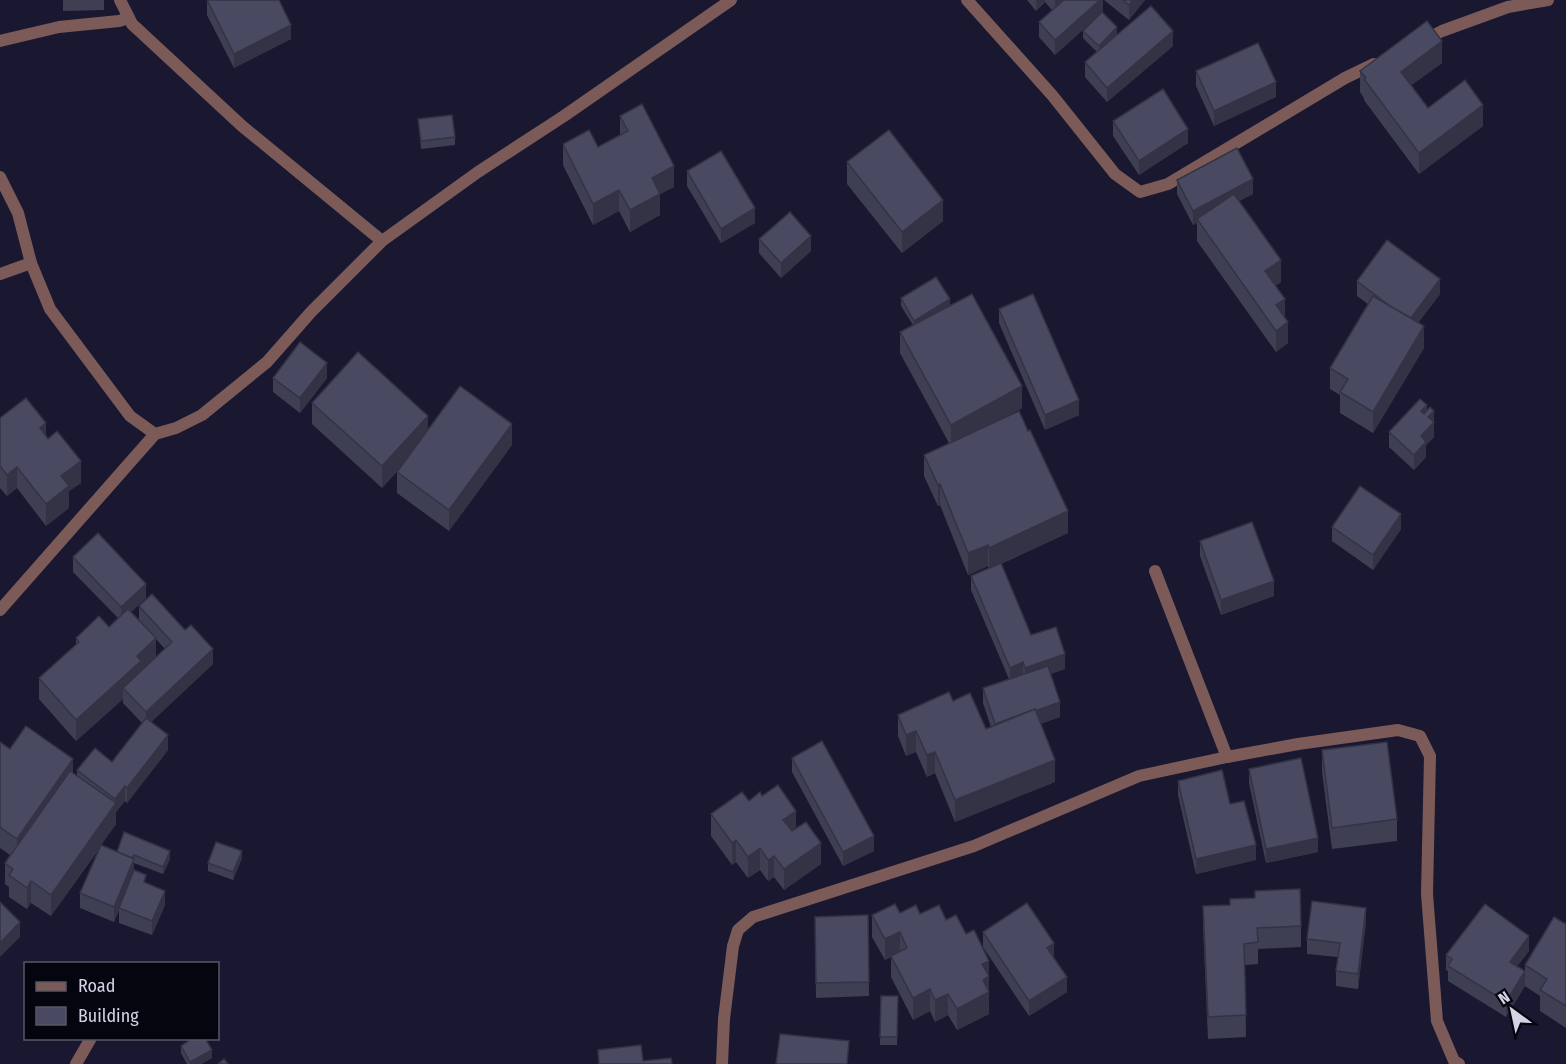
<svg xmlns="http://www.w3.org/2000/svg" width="1566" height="1064" font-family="'Fira Sans Condensed',sans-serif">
	<rect width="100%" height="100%" fill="#191830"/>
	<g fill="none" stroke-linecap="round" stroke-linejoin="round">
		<!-- minor -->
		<g stroke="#7c5a58" stroke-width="12">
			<path d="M120 0 132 24 242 126 382 241"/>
			<path d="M967 0 1052 95 1115 174 1140 192 1168 184 1345 78 1374 64"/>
			<path d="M0 41 59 27 119 21 129 18"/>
			<path d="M1422 41 1442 31 1508 7 1548 0"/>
			<path d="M0 177 18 213 31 263 50 309 130 416 155 434 176 428 202 415 267 362 311 312 382 241 478 172 564 116 731 0"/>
			<path d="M0 274 31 263"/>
			<path d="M1155 571 1227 757"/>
			<path d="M0 610 155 434"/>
			<path d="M76 1064 91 1038"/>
			<path d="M722 1064 724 1019 733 946 738 930 753 917 974 846 1139 776 1227 757 1298 744 1398 730 1420 736 1430 756 1427 894 1437 1021 1454 1061 1459 1064"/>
		</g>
	</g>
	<!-- wall -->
	<g fill="#3f3f54" fill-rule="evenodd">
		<path d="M63 0H104V10L63 11Z"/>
		<path d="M207 0 291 39 234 68 207 15Z"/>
		<path d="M1027 0H1103V12L1102 13 1117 34 1173 46 1107 102 1085 77V62L1097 52 1083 38V31L1099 15 1055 55 1039 37V22L1052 10 1045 2 1036 11Z"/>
		<path d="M1104 0H1145L1129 20Z"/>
		<path d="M1442 63 1411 85 1428 108 1483 126 1419 174 1364 100V98L1360 92V71Z"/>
		<path d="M1196 71 1276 97 1214 126 1196 86Z"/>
		<path d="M620 116 674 187 660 194V215L630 232 619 211 593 225 563 165V144L598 147 620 135Z"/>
		<path d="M418 119 455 137V145L421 149Z"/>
		<path d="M1113 121 1188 143 1139 175 1113 136Z"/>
		<path d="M847 162 943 221 902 253 847 184Z"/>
		<path d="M687 171 755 223 721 243 687 186Z"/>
		<path d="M1177 180 1253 194 1239 201 1281 282 1275 286 1285 317 1288 343 1276 352 1197 241V223L1193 225 1177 194Z"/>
		<path d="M759 239 811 251 781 278 759 253Z"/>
		<path d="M1357 281 1440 294 1418 323 1424 348 1373 433 1340 413V395L1330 389V368L1368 304 1357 296Z"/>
		<path d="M901 298 950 306 1022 408 995 422 1068 533 1001 564 1031 635 1065 669 1050 674 1060 717 1040 724 1055 782 955 822 935 773 927 777 916 752 906 756 898 736V715L953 701 986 729 991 727 983 703V688L1009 679 971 590V576L989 568 988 566 968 575 940 505 938 506 924 476V455L949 443 900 353V332L913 325 901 306Z"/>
		<path d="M999 309 1079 415 1045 430 999 323Z"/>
		<path d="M273 378H327L300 413 273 392Z"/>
		<path d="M312 403 428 430 512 445 449 531 397 493V472L402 466 382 488 312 424Z"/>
		<path d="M1427 411H1434V437L1426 445V457L1414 470 1389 447V432Z"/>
		<path d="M0 418 46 436 81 483 69 491V508L46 526 17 488 7 496 0 488Z"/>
		<path d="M1332 527 1401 529 1373 570 1332 541Z"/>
		<path d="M1200 541 1274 596 1221 615 1200 556Z"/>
		<path d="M73 557 146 598 131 612 139 620V606L213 664 151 722 168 750 127 803 125 801 116 812V824L101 845 117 852 170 859 163 874 134 863V870L165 905 152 935 119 923V910L114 922 80 908V893L99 849 51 916 31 903 27 909 9 897V887L5 884V863L10 855 0 848V742L10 749 73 773 77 776V770L112 762 142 723 123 703V699L76 741 39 699V678L76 645V638L109 627 118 618 73 572ZM156 639 165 649 156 657Z"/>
		<path d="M1322 750 1397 819V841L1332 849 1322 772Z"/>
		<path d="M792 758 874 851 843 866 792 772Z"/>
		<path d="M1249 769 1318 852 1266 863 1249 783Z"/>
		<path d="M1178 781 1256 860 1196 874 1178 795Z"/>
		<path d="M762 796 796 828 821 864 784 890 774 877 768 881 760 870 748 878 736 862 732 865 711 836V814Z"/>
		<path d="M242 858 233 880 208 871V863Z"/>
		<path d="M1203 906 1301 926V947L1258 949V964L1245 965 1246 1037 1208 1039 1203 927Z"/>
		<path d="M900 913 920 914 946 920 966 934 989 961V1014L957 1030 948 1015 935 1022 930 1011 913 1020 891 977V957L885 960 872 937V915Z"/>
		<path d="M868 915 869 996 816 998 815 917Z"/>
		<path d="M1366 922 1358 989 1336 986V971L1338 957 1307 954V939Z"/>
		<path d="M1566 924V1028L1540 1011V996L1525 986 1506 1017 1448 981V971L1446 970V955L1529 951 1517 966 1525 971V965Z"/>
		<path d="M983 932 1067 992 1029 1016 983 947Z"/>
		<path d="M881 996H898L897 1045H880Z"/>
		<path d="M181 1046 212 1058 201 1064H187L181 1053Z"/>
	</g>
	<!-- shaded-wall -->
	<g fill="#333345">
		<path d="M1036 0H1045V2L1036 11Z"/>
		<path d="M1055 0H1069L1055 13Z"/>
		<path d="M1100 0H1103V12L1055 55V40Z"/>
		<path d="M1133 0H1145L1129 20V5Z"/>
		<path d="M291 25V39L234 68V54Z"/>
		<path d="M1117 27V35L1099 54V46Z"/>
		<path d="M1173 31V46L1107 102V88Z"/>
		<path d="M1442 41V63L1401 93V72Z"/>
		<path d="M1276 82V97L1214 126V111Z"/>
		<path d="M1483 105V126L1419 174V153Z"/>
		<path d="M1188 129V143L1139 175V161Z"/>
		<path d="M674 166V187L660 194V215L630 232V210L652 178Z"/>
		<path d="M1253 179V194L1199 222 1197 219V223L1193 225V211Z"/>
		<path d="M619 190V211L593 225V204Z"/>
		<path d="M943 200V221L902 253V232Z"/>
		<path d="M755 208V223L721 243V229Z"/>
		<path d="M811 236V251L781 278V263Z"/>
		<path d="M1281 260V282L1265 293V271Z"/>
		<path d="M1440 279V294L1409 335V320Z"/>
		<path d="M950 299V307L914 328V321Z"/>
		<path d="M1285 299V321L1276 305Z"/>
		<path d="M1288 322V343L1276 352V331Z"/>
		<path d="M1424 326V348L1373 433V412Z"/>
		<path d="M327 363V378L300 413V398Z"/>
		<path d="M1022 386V408L951 446V425Z"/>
		<path d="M1079 400V415L1045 430V415Z"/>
		<path d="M1427 405V420L1421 411Z"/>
		<path d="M1434 411V437L1426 445V457L1414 470V455L1428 417Z"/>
		<path d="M428 416V437L382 488V466Z"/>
		<path d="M46 423V445L40 428Z"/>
		<path d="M512 424V445L449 531V510Z"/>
		<path d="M81 461V483L69 491V508L46 526V504L61 476Z"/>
		<path d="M17 467V488L7 496V475Z"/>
		<path d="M940 484V505L938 506V485Z"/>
		<path d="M1068 511V533L989 569V548Z"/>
		<path d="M1401 514V529L1373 570V555Z"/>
		<path d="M988 545V566L968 575V553Z"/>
		<path d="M1274 581V596L1221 615V600Z"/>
		<path d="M146 584V598L121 622V607Z"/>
		<path d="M156 638V660L123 688V699L76 741V720L137 656Z"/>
		<path d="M213 649V664L146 727V712Z"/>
		<path d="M1065 654V669L1025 683V668Z"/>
		<path d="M1023 662V677L1010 682V668Z"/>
		<path d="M1060 702V717L995 739V724Z"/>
		<path d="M916 731V752L906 756V735Z"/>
		<path d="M168 735V750L127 803V788Z"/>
		<path d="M935 752V773L927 777V755Z"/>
		<path d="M73 759V780L17 860V839Z"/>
		<path d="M1055 760V782L955 822V800Z"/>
		<path d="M125 786V801L116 812V824L51 916V895L115 805V799Z"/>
		<path d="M796 811V832L783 842V820Z"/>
		<path d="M874 836V851L843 866V852Z"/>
		<path d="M1318 838V852L1266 863V849Z"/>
		<path d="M736 840V862L732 865V843Z"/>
		<path d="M821 843V864L784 890V869Z"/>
		<path d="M1256 845V860L1196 874V859Z"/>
		<path d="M760 848V870L748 878V857Z"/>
		<path d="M170 851V859L163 874V867Z"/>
		<path d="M242 851V858L233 880V872Z"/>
		<path d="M134 855V874L119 908 114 922V907Z"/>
		<path d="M774 856V877L768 881V860Z"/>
		<path d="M31 881V903L27 909V888Z"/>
		<path d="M165 891V905L152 935V921Z"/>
		<path d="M1366 908V922L1358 989V974Z"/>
		<path d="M20 922V937L0 957V943Z"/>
		<path d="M900 932V953L891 956V957L885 960V939Z"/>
		<path d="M1529 936V951L1510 976V962Z"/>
		<path d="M1054 943V958L1047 948Z"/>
		<path d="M989 961V1014L957 1030V1009L982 964Z"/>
		<path d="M1525 972V986L1506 1017V1002Z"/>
		<path d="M1067 977V992L1029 1016V1001Z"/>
		<path d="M930 989V1011L913 1020V998Z"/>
		<path d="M948 994V1015L935 1022V1000Z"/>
		<path d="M212 1050V1058L201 1064H190V1062Z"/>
	</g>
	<!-- building -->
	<g fill="#494962" stroke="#333345" stroke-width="1.5">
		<path d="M207 0H279L291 25 234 54Z"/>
		<path d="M1064 0H1100L1055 40 1039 22Z"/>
		<path d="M1123 0H1133L1129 5Z"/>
		<path d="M1151 6 1173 31 1107 88 1085 62Z"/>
		<path d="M1102 12 1117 27 1099 46 1083 31Z"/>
		<path d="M1427 21 1442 41 1401 72 1428 108 1465 80 1483 105 1419 153 1364 79 1366 78 1360 71Z"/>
		<path d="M1258 43 1276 82 1214 111 1196 71Z"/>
		<path d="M1163 89 1188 129 1139 161 1113 121Z"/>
		<path d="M642 104 674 166 652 178 660 194 630 210 619 190 593 204 563 144 589 130 598 147 628 131 620 116Z"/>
		<path d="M452 115 455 137 421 141 418 119Z"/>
		<path d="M889 130 943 200 902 232 847 162Z"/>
		<path d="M1237 148 1253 179 1193 211 1177 180Z"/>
		<path d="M721 151 755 208 721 229 687 171Z"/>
		<path d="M1234 194 1281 260 1265 271 1285 299 1276 305 1288 322 1276 331 1197 219Z"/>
		<path d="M790 212 811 236 781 263 759 239Z"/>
		<path d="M1387 240 1440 279 1411 318 1391 307 1357 281Z"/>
		<path d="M936 277 950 299 914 321 901 298Z"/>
		<path d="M972 294 1022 386 951 425 900 332Z"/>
		<path d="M1033 294 1079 400 1045 415 999 309Z"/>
		<path d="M1373 296 1424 326 1373 412 1340 392 1348 379 1330 368Z"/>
		<path d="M300 342 327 363 300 398 273 378Z"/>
		<path d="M358 352 428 416 382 466 312 403Z"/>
		<path d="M460 386 512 424 449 510 397 472Z"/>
		<path d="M26 398 46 423 40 428 48 439 57 431 81 461 61 476 69 486 46 504 17 467 7 475 0 466V418Z"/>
		<path d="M1420 399 1427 405 1421 411 1424 414 1430 407 1434 411 1428 417 1434 422 1421 436 1426 442 1414 455 1389 432Z"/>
		<path d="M1019 411 1028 431 1030 430 1068 511 989 548 988 545 968 553 940 484 938 485 924 455Z"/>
		<path d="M1360 486 1401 514 1373 555 1332 527Z"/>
		<path d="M1252 522 1274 581 1221 600 1200 541Z"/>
		<path d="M98 533 146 584 121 607 73 557Z"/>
		<path d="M1001 563 1031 635 1056 627 1065 654 1025 668 1023 662 1010 668 971 576Z"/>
		<path d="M152 594 185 630 191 625 213 649 146 712 123 688 172 642 139 606Z"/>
		<path d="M128 609 156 638 137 656 141 661 76 720 39 678 79 642 76 638 99 616 109 627Z"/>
		<path d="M1048 666 1060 702 1035 711V709L995 724 983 688Z"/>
		<path d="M949 692 953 701 970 693 986 729 1035 709 1055 760 955 800 935 752 927 755 916 731 906 735 898 715Z"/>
		<path d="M146 718 168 735 127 788 125 786 115 799 77 770 95 748 112 762Z"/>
		<path d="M26 726 73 759 17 839 0 827V742L10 749Z"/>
		<path d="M822 741 874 836 843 852 792 758Z"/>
		<path d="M1387 742 1397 819 1332 828 1322 750Z"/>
		<path d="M1301 758 1318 838 1266 849 1249 769Z"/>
		<path d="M1222 770 1230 804 1244 801 1256 845 1196 859 1178 781Z"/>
		<path d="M70 771 116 803 51 895 31 881 27 888 9 875 13 869 5 863Z"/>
		<path d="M778 785 796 811 783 820 792 831 806 822 821 843 784 869 774 856 768 860 760 848 748 857 736 840 732 843 711 814 742 792 749 801 760 792 762 796Z"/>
		<path d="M124 832 170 851 163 867 134 855 132 858 117 852Z"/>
		<path d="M216 842 242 851 233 872 208 863Z"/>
		<path d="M101 845 134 859 114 907 80 893Z"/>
		<path d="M134 870 146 875 144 882 165 891 152 921 119 908Z"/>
		<path d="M1300 889 1301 926 1257 928 1258 942 1244 944 1246 1015 1208 1017 1203 906 1230 905V899L1255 898V891Z"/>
		<path d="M1312 901 1366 908 1358 974 1336 971 1340 943 1307 939Z"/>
		<path d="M0 902 20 922 0 943Z"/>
		<path d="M1027 903 1054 943 1047 948 1067 977 1029 1001 983 932Z"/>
		<path d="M895 904 900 913 916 905 920 914 939 905 946 920 956 915 966 934 974 930 989 961 982 964 989 976 983 980 989 992 957 1009 948 994 935 1000 930 989 913 998 891 956 907 948 900 932 885 939 872 915Z"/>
		<path d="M1485 904 1529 936 1510 962 1525 971 1506 1002 1448 966 1452 959 1446 955Z"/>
		<path d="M868 915 869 982 816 983 815 917Z"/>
		<path d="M1554 917 1566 924V1006L1540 990 1547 979 1525 965Z"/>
		<path d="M881 996H898L897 1037H880Z"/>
		<path d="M780 1034 849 1041 847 1064H776Z"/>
		<path d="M193 1038H205L212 1050 190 1062 181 1046Z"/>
		<path d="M641 1045 643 1061 671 1058 672 1064H599L598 1050Z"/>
		<path d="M224 1059 228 1064H218Z"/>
	</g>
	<!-- legend -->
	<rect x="24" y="962" width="195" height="78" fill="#05050f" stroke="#575764" stroke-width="1.5"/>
	<rect x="36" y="982" width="30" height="9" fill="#7c5a58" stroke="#575764" stroke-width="1.5"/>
	<text x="78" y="992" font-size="18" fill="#d2d3e4">Road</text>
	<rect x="36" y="1007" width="30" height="18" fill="#494962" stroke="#575764" stroke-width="1.5"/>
	<text x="78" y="1022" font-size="18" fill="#d2d3e4">Building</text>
	<!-- north arrow -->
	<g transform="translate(1512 1010) rotate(327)" stroke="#05050f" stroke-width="4.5" paint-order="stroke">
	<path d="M0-4.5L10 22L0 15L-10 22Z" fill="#d2d3e4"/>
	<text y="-9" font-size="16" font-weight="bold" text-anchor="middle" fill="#d2d3e4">N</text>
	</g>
</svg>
